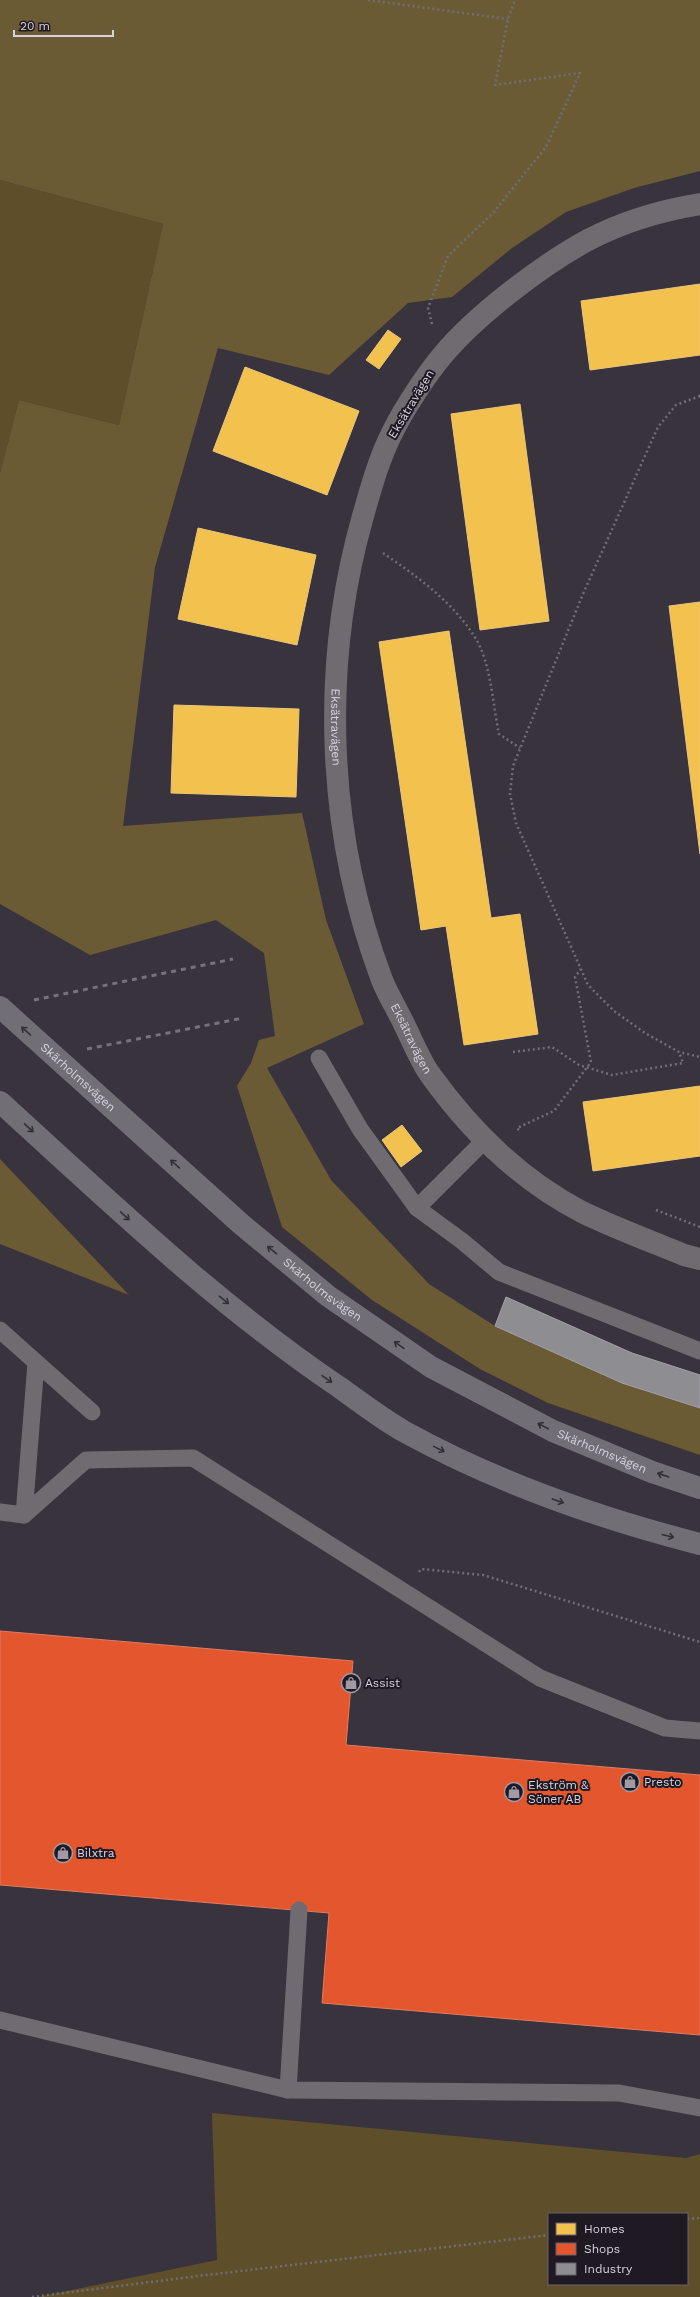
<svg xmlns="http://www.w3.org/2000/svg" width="700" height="2297" font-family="'Work Sans',sans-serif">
	<rect width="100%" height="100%" fill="#39333e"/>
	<!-- green -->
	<g fill="#5e4f2a" fill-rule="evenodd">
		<path d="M0 180 163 224 119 425 19 400 0 473Z"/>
		<path d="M212 2113 686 2158 700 2154V2297H38L217 2260ZM549 2214H687V2284H549Z"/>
	</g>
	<!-- forest -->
	<g fill="#6b5b35">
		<path d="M0 0H700V171L634 188 566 212 512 248 452 297 408 303 329 375 218 348 155 567 123 826 302 813 326 920 364 1024 267 1068 331 1180 429 1284 495 1326 622 1383 700 1408V1455L548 1403 480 1369 372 1300 282 1227 237 1086 251 1063 259 1040 275 1036 264 953 216 920 90 955 0 904V473L19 400 119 425 163 224 0 180Z"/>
		<path d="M0 1159 129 1295 0 1244Z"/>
	</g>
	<!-- homes -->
	<g fill="#f2c14e" stroke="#eac679">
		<path d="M700 284V355L590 370 581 301Z"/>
		<path d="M388 330 401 339 379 369 366 360Z"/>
		<path d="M245 367 359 411 327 495 213 451Z"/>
		<path d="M520 404 549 621 480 630 451 414Z"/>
		<path d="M198 528 316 555 297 645 178 619Z"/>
		<path d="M700 602V854L669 606Z"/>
		<path d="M449 631 491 918 520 914 538 1034 464 1045 446 926 421 930 379 642Z"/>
		<path d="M174 705 299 709 296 797 171 793Z"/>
		<path d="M700 1086V1156L593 1171 583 1102Z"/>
		<path d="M402 1125 422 1151 401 1167 382 1140Z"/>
	</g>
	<!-- shops -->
	<path fill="#e4572e" stroke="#e07c63" d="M0 1631 353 1661 346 1745 700 1775V2035L322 2003 329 1913 0 1885Z"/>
	<!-- industry -->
	<path fill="#8d8d92" stroke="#a4a1a9" d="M506 1297 632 1353 700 1375V1408L622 1383 495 1326Z"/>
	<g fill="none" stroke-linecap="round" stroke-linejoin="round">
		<!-- path -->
		<g stroke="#706e74" stroke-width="2.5" stroke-dasharray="2 3" stroke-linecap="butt">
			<path d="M368 0 508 19"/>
			<path d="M432 324 428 308 448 256 493 213 546 147 580 73 495 85 508 19 515 0"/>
			<path d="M700 396 676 405 658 427 583 594 513 766 510 794 516 823 588 985 614 1011 645 1033 679 1052 700 1057"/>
			<path d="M383 553C418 577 454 603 476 639 491 664 493 706 499 734L520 748"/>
			<path d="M513 1052 552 1047 579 1065 612 1075 683 1063 679 1052"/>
			<path d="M519 1130 517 1128 554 1111 591 1062 575 977 581 969"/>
			<path d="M656 1210 700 1227"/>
			<path d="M419 1572 421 1569 483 1575 700 1642"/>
			<path d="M687 2219 700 2218"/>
			<path d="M32 2297 206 2275 549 2235"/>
		</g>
		<!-- lane -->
		<g stroke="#6f6b71" stroke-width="17">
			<path d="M319 1058 360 1129 417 1208 462 1241 499 1272 700 1351"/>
			<path d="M417 1208 484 1141"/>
			<path d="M0 1330 92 1412"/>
			<path d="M0 1512 24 1515 86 1460 193 1458 540 1678 665 1728 700 1731"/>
			<path d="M24 1515 36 1363"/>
			<path d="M0 2020 288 2090 619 2093 700 2108"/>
			<path d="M288 2090 299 1910"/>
		</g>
		<!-- street -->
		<path stroke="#6f6b71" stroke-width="22" id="s1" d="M700 204C663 210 622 222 588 240 542 265 476 315 442 356 426 375 404 409 393 431 379 458 371 488 363 516 320 667 327 834 382 980 388 995 397 1009 404 1024 412 1040 419 1058 429 1073 469 1129 520 1180 582 1212 615 1228 650 1241 684 1255L700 1259"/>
		<!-- secondary -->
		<g stroke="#716e75" stroke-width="22">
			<path id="s2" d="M0 1007 241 1224 328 1296 431 1367 553 1431 652 1472 700 1488"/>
			<path d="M0 1102C109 1201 216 1304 339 1387 360 1402 382 1419 405 1432 498 1483 598 1518 700 1544"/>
		</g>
		<!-- rail -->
		<g stroke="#757279" stroke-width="3" stroke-dasharray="5 5" stroke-linecap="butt">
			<path d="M34 1000 233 959"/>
			<path d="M87 1049 243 1018"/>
		</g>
	</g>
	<!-- one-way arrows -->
	<defs><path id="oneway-shaft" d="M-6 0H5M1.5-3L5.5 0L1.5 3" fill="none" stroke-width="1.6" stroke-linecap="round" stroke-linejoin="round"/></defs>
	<g stroke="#332e37">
		<use href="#oneway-shaft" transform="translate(26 1031) rotate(-138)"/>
		<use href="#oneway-shaft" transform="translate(29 1128) rotate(43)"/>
		<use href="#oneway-shaft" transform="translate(175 1164) rotate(-138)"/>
		<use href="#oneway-shaft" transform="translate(125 1216) rotate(43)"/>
		<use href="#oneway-shaft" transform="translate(272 1250) rotate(-141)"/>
		<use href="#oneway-shaft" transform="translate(224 1300) rotate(39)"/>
		<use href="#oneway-shaft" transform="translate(399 1345) rotate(-145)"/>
		<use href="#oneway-shaft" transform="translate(327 1379) rotate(34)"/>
		<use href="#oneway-shaft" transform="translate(543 1426) rotate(-152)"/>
		<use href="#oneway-shaft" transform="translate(439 1449) rotate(26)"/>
		<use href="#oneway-shaft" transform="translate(663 1475) rotate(-161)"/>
		<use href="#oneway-shaft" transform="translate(558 1501) rotate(19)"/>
		<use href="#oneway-shaft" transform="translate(668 1536) rotate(14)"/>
	</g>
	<!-- icons -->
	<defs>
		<g id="shop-ring" transform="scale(1)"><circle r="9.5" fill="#1e1922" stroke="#a09aa6" stroke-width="1.5"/><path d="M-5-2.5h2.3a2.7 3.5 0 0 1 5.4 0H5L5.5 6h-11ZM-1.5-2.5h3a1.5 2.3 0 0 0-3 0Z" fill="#a09aa6"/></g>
	</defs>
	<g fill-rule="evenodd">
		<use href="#shop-ring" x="351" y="1683"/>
		<use href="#shop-ring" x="630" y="1782"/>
		<use href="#shop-ring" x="514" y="1792"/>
		<use href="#shop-ring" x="63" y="1853"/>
	</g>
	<g text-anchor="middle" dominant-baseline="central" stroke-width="4" stroke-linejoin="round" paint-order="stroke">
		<!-- street labels -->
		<g font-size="12" fill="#d8d1de" stroke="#1e1922">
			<text transform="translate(411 404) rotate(-59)">Eksätravägen</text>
			<text stroke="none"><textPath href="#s1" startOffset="699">Eksätravägen</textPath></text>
			<text stroke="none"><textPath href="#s1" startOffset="1023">Eksätravägen</textPath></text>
			<text stroke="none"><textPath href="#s2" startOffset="105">Skärholmsvägen</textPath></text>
			<text stroke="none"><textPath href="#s2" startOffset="429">Skärholmsvägen</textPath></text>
			<text stroke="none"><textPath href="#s2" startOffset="753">Skärholmsvägen</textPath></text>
		</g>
		<!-- poi labels -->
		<g font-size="12" fill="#d8d1de" stroke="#1e1922" text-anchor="start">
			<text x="365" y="1683">Assist</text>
			<text x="644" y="1782">Presto</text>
			<text x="528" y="1785">Ekström &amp;<tspan x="528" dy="14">Söner AB</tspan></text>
			<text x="77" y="1853">Bilxtra</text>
		</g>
	</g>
	<!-- legend -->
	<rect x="548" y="2213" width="140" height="72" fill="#1e1922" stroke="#68636d"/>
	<rect x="556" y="2223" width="20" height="12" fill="#f2c14e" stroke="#68636d"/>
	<text x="584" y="2233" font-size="12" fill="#d8d1de">Homes</text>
	<rect x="556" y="2243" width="20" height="12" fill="#e4572e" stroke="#68636d"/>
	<text x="584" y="2253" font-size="12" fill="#d8d1de">Shops</text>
	<rect x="556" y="2263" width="20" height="12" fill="#8d8d92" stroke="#68636d"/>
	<text x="584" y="2273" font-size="12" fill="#d8d1de">Industry</text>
	<!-- scale -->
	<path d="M14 30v6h99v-6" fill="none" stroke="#d8d1de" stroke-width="2"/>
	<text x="20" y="30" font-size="12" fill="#d8d1de" stroke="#1e1922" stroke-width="3" paint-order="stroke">20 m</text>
</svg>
